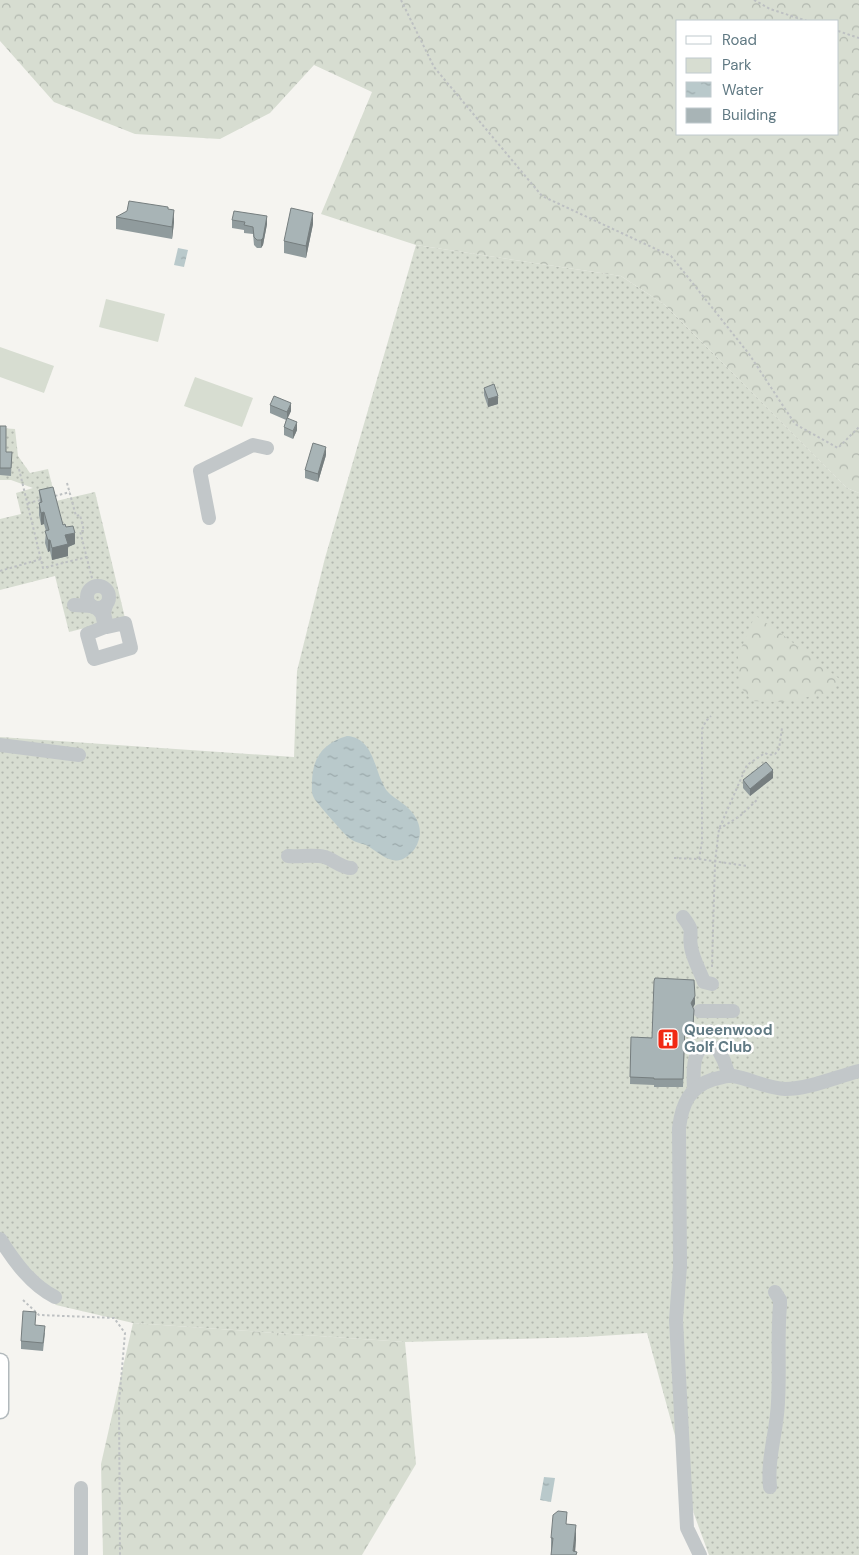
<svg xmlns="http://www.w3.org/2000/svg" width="859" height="1555" font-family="'DM Sans',sans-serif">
	<defs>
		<pattern id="green-dots" width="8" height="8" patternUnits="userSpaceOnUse" patternTransform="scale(1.25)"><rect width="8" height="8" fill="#d7ddd1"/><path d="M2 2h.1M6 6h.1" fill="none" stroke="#b2b8af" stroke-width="1.8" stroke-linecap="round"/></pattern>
		<pattern id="forest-crowns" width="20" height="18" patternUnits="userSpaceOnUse" patternTransform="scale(1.25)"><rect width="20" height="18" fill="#d7ddd1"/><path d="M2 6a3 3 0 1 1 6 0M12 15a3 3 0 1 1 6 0" fill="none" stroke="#b2b8af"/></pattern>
		<pattern id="water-ripples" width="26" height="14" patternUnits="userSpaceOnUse" patternTransform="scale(1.25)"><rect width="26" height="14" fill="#b9c9cb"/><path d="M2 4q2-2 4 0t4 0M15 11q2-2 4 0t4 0" fill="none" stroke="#9aa8aa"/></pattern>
	</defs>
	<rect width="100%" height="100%" fill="#f5f4f0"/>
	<!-- green -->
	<g fill="url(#green-dots)">
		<path d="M416 245 621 276 665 305 847 488 859 493V1555H709L694 1514 683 1465 647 1333 585 1337 405 1342 133 1323 56 1305 20 1274 0 1240V737L294 757 297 671 325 558Z"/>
		<path d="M0 428 15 429 18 456 30 473 48 469 56 501 95 492 125 618 69 632 55 576 0 590V519L21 514 16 493 33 488 11 480H0Z"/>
	</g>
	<!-- forest -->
	<g fill="url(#forest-crowns)" fill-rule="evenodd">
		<path d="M0 0H859V493L847 488 665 305 621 276 416 245 321 214 372 92 314 65 270 113 220 139 135 134 54 102 0 41ZM678 21H838V134H678Z"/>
		<path d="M755 615 783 635 842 681 822 694 783 702 752 701 739 685 738 655 747 635Z"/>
		<path d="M133 1323 405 1342 416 1464 362 1555H103L101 1464Z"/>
	</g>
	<!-- pitch -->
	<g fill="#d7ddd1">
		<path d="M106 299 165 314 158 342 99 327Z"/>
		<path d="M0 347 54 366 44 393 0 377Z"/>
		<path d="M195 377 253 398 242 427 184 406Z"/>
	</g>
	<!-- water -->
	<g fill="url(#water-ripples)">
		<path d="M178 248 188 250 184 267 174 265Z"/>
		<path d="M347 736C374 738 374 770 385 788 389 795 396 798 402 803 415 812 424 827 418 842 416 849 410 855 403 859 390 865 377 851 366 845 360 843 354 842 349 838 345 835 315 801 314 798 311 793 312 788 312 783 312 758 323 743 347 736Z"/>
		<path d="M544 1477 555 1478 551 1502 540 1500Z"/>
	</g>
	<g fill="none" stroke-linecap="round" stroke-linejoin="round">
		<!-- major casing -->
		<g stroke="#b2b9bc" stroke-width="19">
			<path id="major" d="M0 1362V1410"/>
		</g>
		<!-- path -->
		<g stroke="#bdc0c2" stroke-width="2" stroke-dasharray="2.5 2.5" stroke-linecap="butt">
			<path d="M401 0 434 67 542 196 671 256 749 354 795 424 838 448 859 427"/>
			<path d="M754 0 770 9 807 21"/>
			<path d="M838 31 859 38"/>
			<path d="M19 469 43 568 87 557"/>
			<path d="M67 483 76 516 80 515 84 531H80L94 586"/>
			<path d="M55 496 70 492"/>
			<path d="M28 503 41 500"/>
			<path d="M0 571 41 559"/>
			<path d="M719 829 740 816 758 799"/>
			<path d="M674 858 699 859 747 866"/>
			<path d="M699 859 702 842V729L706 721 711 716"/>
			<path d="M712 967 715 862 719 829 747 765 765 753 769 755 775 754 779 749 782 728"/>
			<path d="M711 1024V1034"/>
			<path d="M23 1300 39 1315 114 1318 125 1333 119 1403 120 1555"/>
		</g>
		<!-- minor -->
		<g stroke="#c2c7c9" stroke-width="14">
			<path d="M209 518 200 471 253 445 267 448"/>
			<circle cx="98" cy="597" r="11"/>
			<path d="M74 605 92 606"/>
			<path d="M97 608 102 614 105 627 87 634 94 659 131 648 125 623 107 627 104 613 106 605"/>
			<path d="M0 745 79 755"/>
			<path d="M288 856C300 857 313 854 325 857 334 860 342 868 351 868"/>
			<path d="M683 917C696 934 688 930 691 947 693 959 700 971 704 982L712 984"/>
			<path d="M700 1011H733"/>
			<path d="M694 1089C693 1073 691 1036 718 1049L724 1061 729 1076"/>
			<path d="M0 1239C14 1261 31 1285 55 1297"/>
			<path d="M770 1487C767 1457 777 1432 778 1402 780 1370 777 1338 780 1305V1300L775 1292"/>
			<path d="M81 1488V1555"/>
			<path d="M700 1555 687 1528 676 1320 680 1266 679 1128C682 1104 689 1087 714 1079 720 1078 726 1075 733 1076 751 1079 766 1088 785 1089 808 1089 836 1077 859 1071"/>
		</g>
		<!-- major -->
		<use href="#major" stroke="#fff" stroke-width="16"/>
	</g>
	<!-- wall -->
	<g fill="#909b9d">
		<path d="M168 209 174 222 172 239 116 229V217Z"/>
		<path d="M232 220 267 224 263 245 261 248H257L254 245 253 234 244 233V230L232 228Z"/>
		<path d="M313 224 306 258 284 253V241Z"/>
		<path d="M484 388 498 404 488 407 484 395Z"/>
		<path d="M270 405 291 411 287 418 297 430 293 439 284 435V427L286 420 270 413Z"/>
		<path d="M0 426 6 452H12L11 476 0 475Z"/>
		<path d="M326 455 318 482 305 478V470Z"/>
		<path d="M39 490 63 525 66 527 75 544 68 547V556L52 560 50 551 48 552 45 543 46 531 44 524 41 525 39 515V503H40Z"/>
		<path d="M773 778 750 796 743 788V780Z"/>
		<path d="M695 1004 693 1007 694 1017 693 1033H685L683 1087H654V1085L630 1084 631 1037 652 1038Z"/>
		<path d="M36 1325 45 1333 43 1351 21 1349V1341Z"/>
		<path d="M567 1524 576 1540 551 1554V1538Z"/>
	</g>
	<!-- shaded-wall -->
	<g fill="#767e7f">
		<path d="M174 210V222L172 239V227Z"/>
		<path d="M313 213V224L306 258V246Z"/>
		<path d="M267 216V224L263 245 261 248V240Z"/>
		<path d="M498 396V404L488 407V399Z"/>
		<path d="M291 403V411L287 420V412Z"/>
		<path d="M297 422V430L293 439V431Z"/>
		<path d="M326 447V455L318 482V474Z"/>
		<path d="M44 512V524L41 525V513Z"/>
		<path d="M75 533V544L68 547V556L52 560V548L65 535Z"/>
		<path d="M48 540H50V551L48 552Z"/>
		<path d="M773 770V778L750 796V789Z"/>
		<path d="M695 996V1004L691 1011V1003Z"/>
		<path d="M694 1010V1017L693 1033V1025Z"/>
		<path d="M576 1525V1540L575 1555 573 1551Z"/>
	</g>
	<!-- building -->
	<g fill="#a8b4b6" stroke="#767e7f">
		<path d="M129 201 168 207V209L174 210 172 227 116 217 127 211Z"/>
		<path d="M291 208 313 213 306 246 284 241Z"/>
		<path d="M234 211 267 216 263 238 261 240H257L254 237 253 227 244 225 245 222 232 220Z"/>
		<path d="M494 384 498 396 488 399 484 388Z"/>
		<path d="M274 396 291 403 287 412 270 405Z"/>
		<path d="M287 418 297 422 293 431 284 427Z"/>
		<path d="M0 426H6V452H12L11 468H0Z"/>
		<path d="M313 443 326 447 318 474 305 470Z"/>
		<path d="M53 487 63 525 65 524 66 527 73 526 75 533 65 535 68 544 52 548 50 540H48L45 531 49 530 44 512 41 513 39 503 42 502 39 490Z"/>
		<path d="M766 762 773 770 750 789 743 780Z"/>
		<path d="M655 978 694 980 695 996 691 1003 694 1010 693 1025H685L683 1079H654V1078L630 1077 631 1037 652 1038 654 981Z"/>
		<path d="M23 1311 36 1312 35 1325 45 1326 43 1343 21 1341Z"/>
		<path d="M558 1511 567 1512 566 1524 576 1525 573 1551 577 1552 576 1555H551L553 1538H551L553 1515Z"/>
	</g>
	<!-- icons -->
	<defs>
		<g id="building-square" transform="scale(1.125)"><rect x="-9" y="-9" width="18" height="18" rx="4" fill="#f12814" stroke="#fff"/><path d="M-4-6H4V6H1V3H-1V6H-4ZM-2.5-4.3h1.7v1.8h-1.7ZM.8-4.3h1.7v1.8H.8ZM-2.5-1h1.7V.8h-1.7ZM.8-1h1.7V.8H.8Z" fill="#fff"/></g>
	</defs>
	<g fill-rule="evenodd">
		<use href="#building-square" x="668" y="1039"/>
	</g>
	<g text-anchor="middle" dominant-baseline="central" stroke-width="5" stroke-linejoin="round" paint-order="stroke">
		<!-- poi labels -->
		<g font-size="15" font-weight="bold" fill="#617a84" stroke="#fff" text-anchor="start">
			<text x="684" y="1030">Queenwood<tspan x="684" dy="17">Golf Club</tspan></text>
		</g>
	</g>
	<!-- legend -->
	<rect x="676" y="20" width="162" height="115" fill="#ffffff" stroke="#c0cace"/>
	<rect x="686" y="36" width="25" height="8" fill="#ffffff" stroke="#c0cace"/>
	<text x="722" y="45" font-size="15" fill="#617a84">Road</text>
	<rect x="686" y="58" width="25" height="15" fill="#d7ddd1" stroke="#c0cace"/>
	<text x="722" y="70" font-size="15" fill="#617a84">Park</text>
	<rect x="686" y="82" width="25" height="15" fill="url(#water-ripples)" stroke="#c0cace"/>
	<text x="722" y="95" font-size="15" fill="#617a84">Water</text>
	<rect x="686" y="108" width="25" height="15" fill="#a8b4b6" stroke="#c0cace"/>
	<text x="722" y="120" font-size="15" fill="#617a84">Building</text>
</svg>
